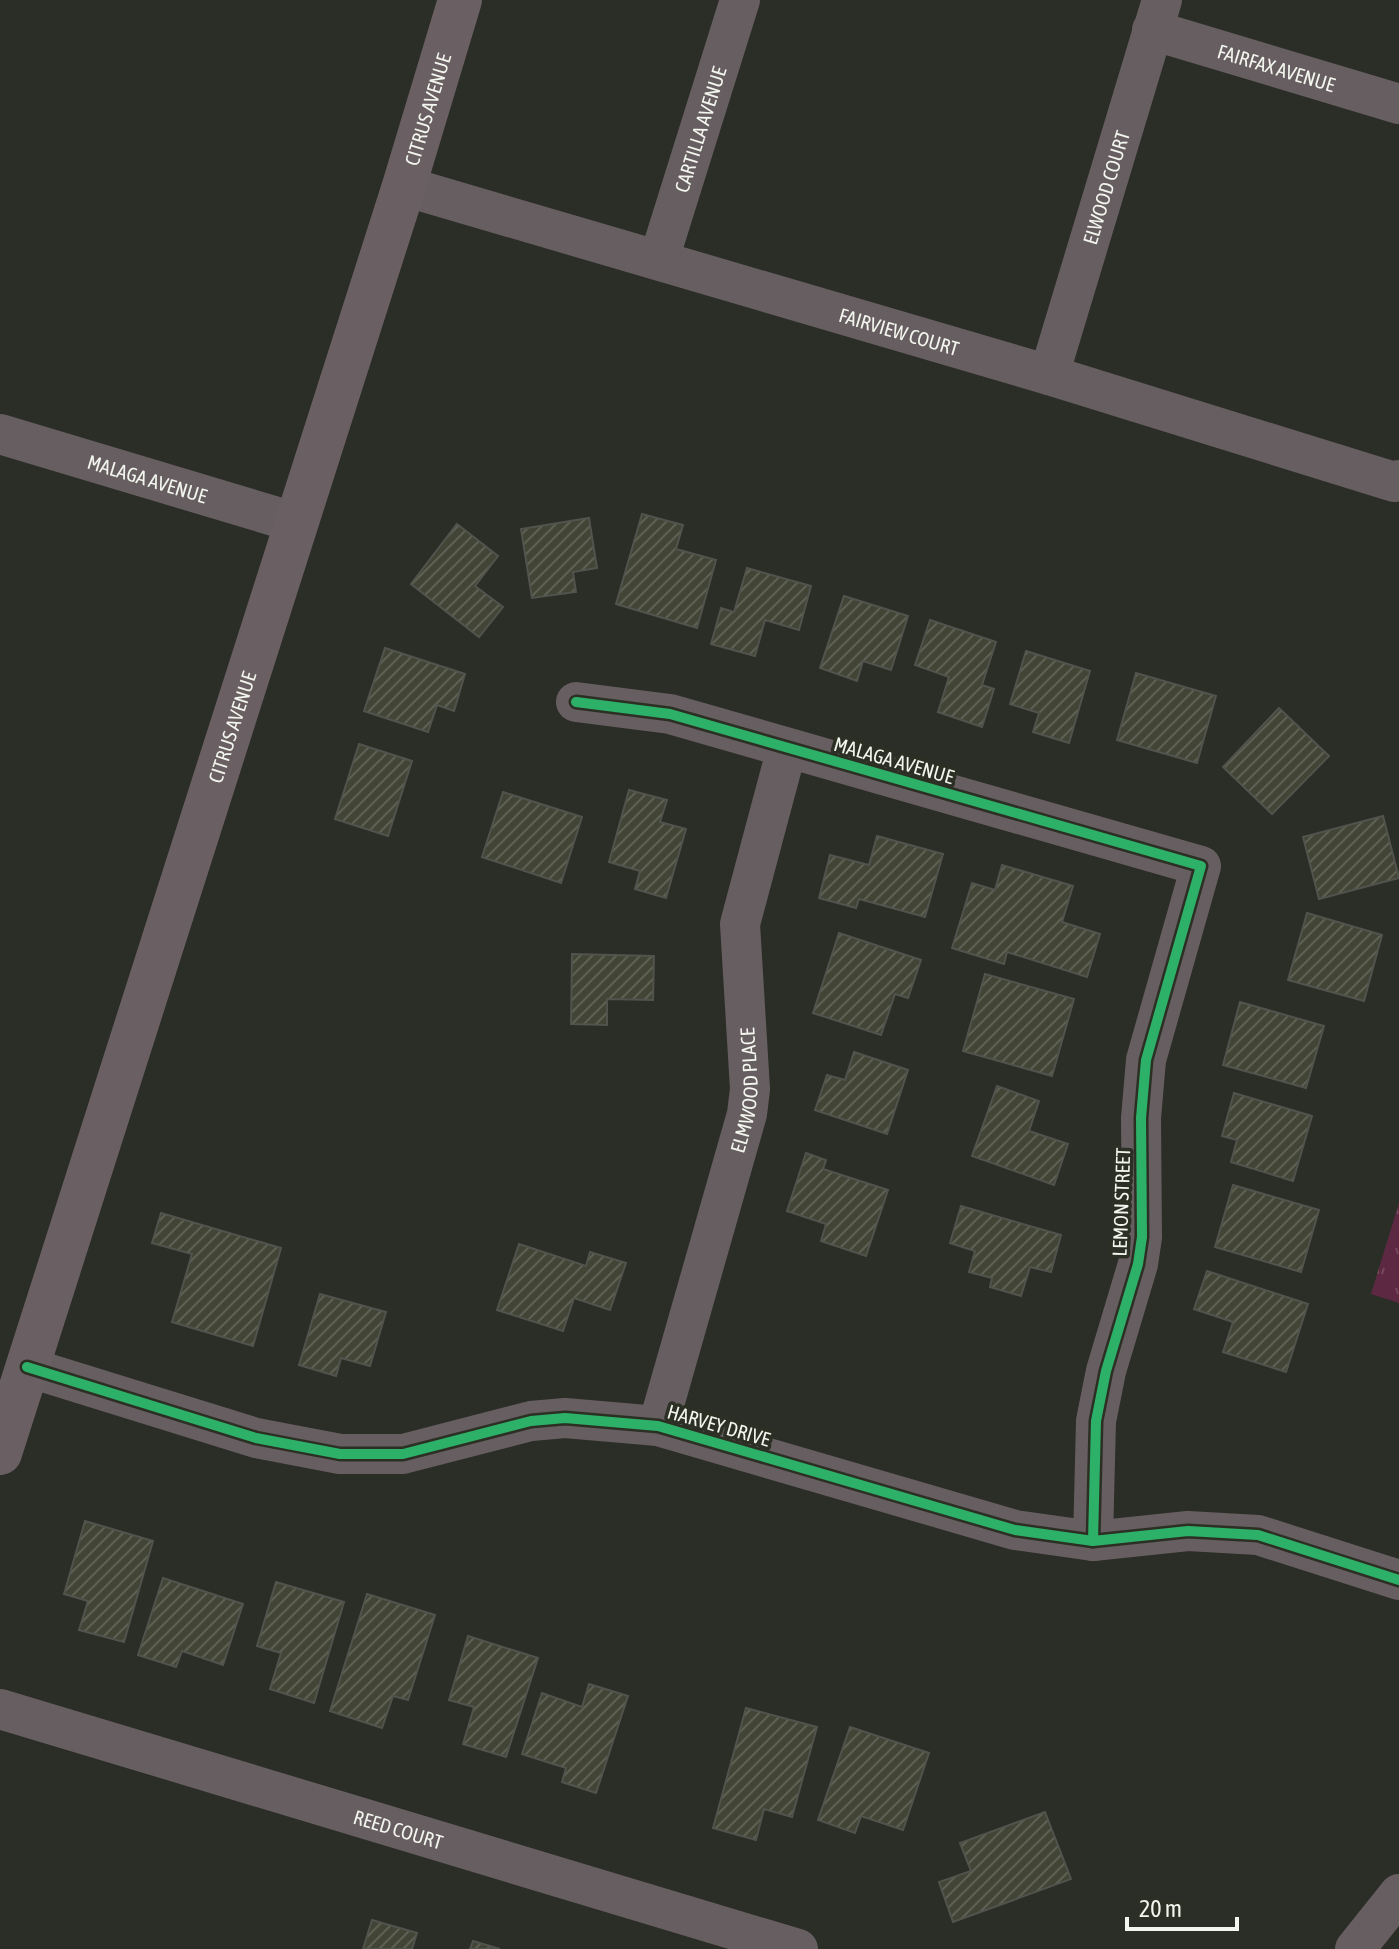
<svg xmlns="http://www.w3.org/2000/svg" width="1399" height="1949" font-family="'Asap Condensed',sans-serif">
	<defs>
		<pattern id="park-tufts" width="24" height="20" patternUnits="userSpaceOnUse" patternTransform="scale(2)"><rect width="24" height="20" fill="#5d2841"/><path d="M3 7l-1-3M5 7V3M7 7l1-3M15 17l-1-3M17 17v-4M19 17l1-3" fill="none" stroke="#75485d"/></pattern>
		<pattern id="building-hatch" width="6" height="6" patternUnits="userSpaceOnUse" patternTransform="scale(2)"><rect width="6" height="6" fill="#424536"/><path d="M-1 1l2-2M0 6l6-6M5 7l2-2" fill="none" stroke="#5e6053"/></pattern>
	</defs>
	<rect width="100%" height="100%" fill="#2b2d27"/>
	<!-- park -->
	<path fill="url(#park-tufts)" d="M1399 1203V1303L1371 1294Z"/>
	<!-- building -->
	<g fill="url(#building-hatch)" stroke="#51534d" stroke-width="2">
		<path d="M642 514 683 525 676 549 716 560 697 628 616 604Z"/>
		<path d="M589 518 597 568 573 572 576 592 532 598 521 529Z"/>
		<path d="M457 524 498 556 475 586 503 607 479 637 411 584Z"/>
		<path d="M747 568 811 586 799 630 765 620 755 656 711 644 721 608 734 612Z"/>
		<path d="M844 596 908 616 891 670 863 661 857 681 820 668Z"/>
		<path d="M930 620 996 642 982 685 994 689 982 727 938 712 949 677 915 665Z"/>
		<path d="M385 648 465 674 454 711 437 705 428 732 364 711Z"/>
		<path d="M1026 651 1090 671 1069 743 1033 732 1039 713 1010 704Z"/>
		<path d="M1136 673 1216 696 1197 763 1117 740Z"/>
		<path d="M1279 708 1329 756 1272 814 1223 767Z"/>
		<path d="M359 744 412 761 388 836 335 819Z"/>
		<path d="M629 790 667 800 660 822 686 829 666 898 635 889 640 871 609 862Z"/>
		<path d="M503 792 582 817 561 883 482 857Z"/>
		<path d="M1383 816 1399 878 1319 899 1303 837Z"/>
		<path d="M877 836 943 854 925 917 859 899 856 908 819 898 830 855 869 865Z"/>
		<path d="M1002 865 1073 886 1062 922 1100 934 1087 977 1007 952 1004 964 952 948 972 883 995 890Z"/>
		<path d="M1307 913 1382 935 1364 1001 1288 980Z"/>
		<path d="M839 933 921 960 908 998 895 994 881 1035 813 1013Z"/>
		<path d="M572 954 654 956 653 1000 607 999V1025L571 1024Z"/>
		<path d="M985 974 1074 999 1052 1076 963 1051Z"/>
		<path d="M1240 1002 1324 1026 1306 1088 1223 1065Z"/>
		<path d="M854 1052 908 1070 887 1134 815 1110 827 1075 845 1080Z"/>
		<path d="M997 1086 1039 1101 1029 1131 1068 1144 1054 1185 972 1156Z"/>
		<path d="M1234 1093 1312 1116 1293 1181 1231 1162 1237 1140 1222 1136Z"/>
		<path d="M806 1153 826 1160 823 1169 888 1190 866 1256 821 1241 826 1224 787 1211Z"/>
		<path d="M1233 1185 1319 1210 1301 1272 1215 1247Z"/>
		<path d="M961 1206 1061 1235 1051 1272 1030 1267 1021 1296 990 1287 992 1278 969 1272 975 1251 950 1243Z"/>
		<path d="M161 1213 281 1248 253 1346 172 1322 192 1254 152 1243Z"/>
		<path d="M519 1244 586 1266 590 1252 626 1263 610 1310 574 1298 563 1331 497 1310Z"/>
		<path d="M1207 1271 1308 1304 1286 1372 1223 1352 1233 1322 1194 1309Z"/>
		<path d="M320 1294 386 1312 370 1366 341 1358 336 1376 299 1365Z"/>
		<path d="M85 1521 153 1541 124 1642 79 1630 88 1601 64 1594Z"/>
		<path d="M163 1578 243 1604 223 1665 182 1651 176 1667 138 1655Z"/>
		<path d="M276 1582 344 1602 314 1703 270 1689 281 1653 257 1646Z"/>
		<path d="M367 1594 435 1615 408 1700 393 1696 382 1728 330 1711Z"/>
		<path d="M468 1636 538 1658 506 1757 463 1744 474 1707 449 1700Z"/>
		<path d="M589 1684 628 1696 596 1793 562 1782 566 1768 522 1754 542 1693 582 1707Z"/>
		<path d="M746 1708 817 1727 792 1817 764 1809 756 1840 713 1828Z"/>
		<path d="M850 1727 929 1753 903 1830 861 1816 855 1833 818 1820Z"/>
		<path d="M1045 1812 1071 1879 953 1922 939 1882 971 1871 960 1843Z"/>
		<path d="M372 1920 417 1933 412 1949H363Z"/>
		<path d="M473 1941 500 1949H470Z"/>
	</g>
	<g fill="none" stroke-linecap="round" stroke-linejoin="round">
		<!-- street -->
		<g stroke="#675e61" stroke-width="40">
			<path id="s1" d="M1152 30 1399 104"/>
			<path id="s2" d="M404 186 1049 375 1394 482 1399 480"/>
			<path id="s3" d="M659 259 740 0"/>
			<path id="s4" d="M1049 375 1162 0"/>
			<path id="s5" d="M0 434 297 523"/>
			<path d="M576 702 670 714 1201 866 1146 1060 1141 1118 1142 1237 1138 1264 1106 1371 1096 1421 1093 1541"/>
			<path d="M27 1367 256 1438 340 1454H403L531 1421 565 1418 658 1426 1015 1530 1093 1541 1188 1531 1258 1535 1399 1580"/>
			<path id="s6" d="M658 1426 747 1114 750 1089 740 924 787 748"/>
			<path id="s7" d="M0 1709 798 1949"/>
			<path d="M1355 1949 1399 1894"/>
		</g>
		<!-- secondary -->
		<path stroke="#6a5f62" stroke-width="44" id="s8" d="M0 1453 404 186 460 0"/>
		<!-- cycleway casing -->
		<g stroke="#2c3024" stroke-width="15">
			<g id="cycleway">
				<path d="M576 702 670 714 1201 866 1146 1060 1141 1118 1142 1237 1138 1264 1106 1371 1096 1421 1093 1541"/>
				<path d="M27 1367 256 1438 340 1454H403L531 1421 565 1418 658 1426 1015 1530 1093 1541 1188 1531 1258 1535 1399 1580"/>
			</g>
		</g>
		<!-- cycleway -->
		<use href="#cycleway" stroke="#2db169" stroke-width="10"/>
	</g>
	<g text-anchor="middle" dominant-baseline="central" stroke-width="7" stroke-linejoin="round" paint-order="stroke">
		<!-- street labels -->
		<g font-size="20" fill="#f3f6ee" stroke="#2c3024">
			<text stroke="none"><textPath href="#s1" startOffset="130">FAIRFAX AVENUE</textPath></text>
			<text stroke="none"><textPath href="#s8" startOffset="1410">CITRUS AVENUE</textPath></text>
			<text stroke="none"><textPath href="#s3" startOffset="136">CARTILLA AVENUE</textPath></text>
			<text stroke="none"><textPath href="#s4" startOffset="196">ELWOOD COURT</textPath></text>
			<text stroke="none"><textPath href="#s2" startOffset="516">FAIRVIEW COURT</textPath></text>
			<text stroke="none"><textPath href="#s5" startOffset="154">MALAGA AVENUE</textPath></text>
			<text stroke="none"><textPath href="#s8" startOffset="762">CITRUS AVENUE</textPath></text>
			<text transform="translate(894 760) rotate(16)">MALAGA AVENUE</text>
			<text stroke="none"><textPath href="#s6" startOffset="348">ELMWOOD PLACE</textPath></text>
			<text transform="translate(1121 1202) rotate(-88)">LEMON STREET</text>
			<text transform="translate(719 1425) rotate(16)">HARVEY DRIVE</text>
			<text stroke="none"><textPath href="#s7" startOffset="416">REED COURT</textPath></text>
		</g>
	</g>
	<!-- scale -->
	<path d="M1127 1917v12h110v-12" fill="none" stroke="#f3f6ee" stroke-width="4"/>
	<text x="1139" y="1917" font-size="24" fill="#f3f6ee" stroke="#2c3024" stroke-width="6" paint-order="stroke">20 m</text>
</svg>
